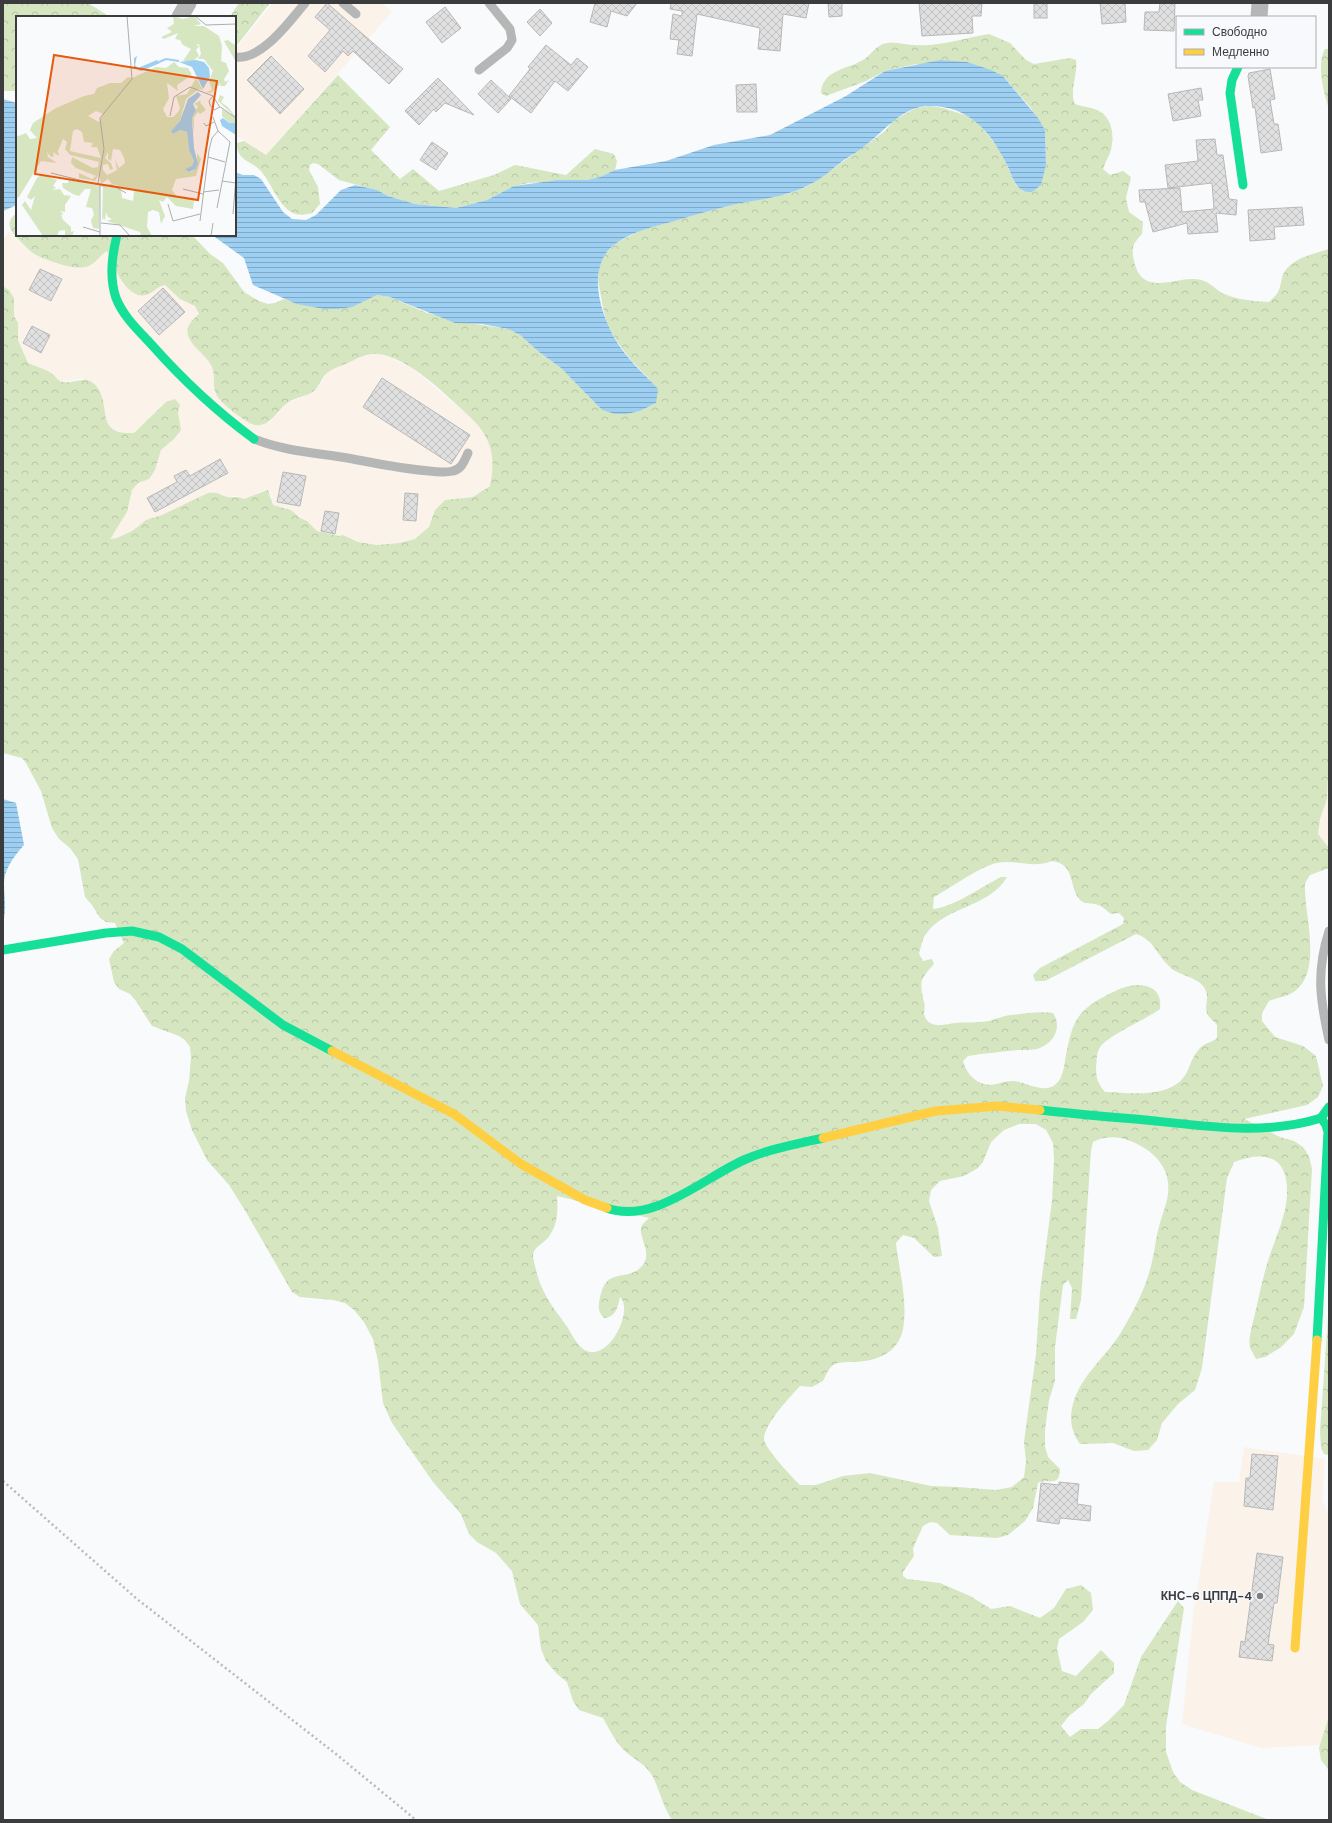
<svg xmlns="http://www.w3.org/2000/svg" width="1332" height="1823" font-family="'DM Sans',sans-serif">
	<defs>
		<pattern id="forest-crowns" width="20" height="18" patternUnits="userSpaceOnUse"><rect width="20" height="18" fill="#d5e6c0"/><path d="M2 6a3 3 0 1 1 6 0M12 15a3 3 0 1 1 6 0" fill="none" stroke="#b8c6a6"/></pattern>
		<pattern id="water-rules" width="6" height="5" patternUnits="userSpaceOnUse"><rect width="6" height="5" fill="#9dcff2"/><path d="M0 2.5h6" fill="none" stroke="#81a9c5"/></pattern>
		<pattern id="building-cross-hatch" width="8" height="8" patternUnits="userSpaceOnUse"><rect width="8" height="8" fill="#e0e0e1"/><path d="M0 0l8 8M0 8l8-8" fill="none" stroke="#c1c1c2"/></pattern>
	</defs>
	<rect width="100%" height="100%" fill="#f8fafc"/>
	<!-- industrial -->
	<g fill="#fbf2ea">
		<path d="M273 3H382L392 12 266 155 235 135V50Z"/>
		<path d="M10 231 15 238 33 254 78 268 93 263 107 251 146 295 165 285 180 299 195 306 199 314 195 319 213 369 215 394 269 423 286 404 311 393 321 384 326 373 357 357 378 354 390 357 413 369 476 422 487 437 492 449 493 472 490 486 473 497 458 498 435 510 429 527 415 539 399 543 377 545 358 542 343 535 339 536 316 531 307 521 300 518 291 510 273 505 271 495 258 493 250 498 244 499 235 496 228 497 222 494 154 518 139 524 132 531 117 538 110 539 127 512 132 490 138 483 149 479 155 470 161 450 174 439 181 430 178 412 180 405 166 402 134 433H125L115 430 108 425 101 394 83 378 63 382 58 380 53 374 28 363 18 340V323L14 316V298L9 290 3 286V239Z"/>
		<path d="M1329 750V848L1318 834 1320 819 1327 799Z"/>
		<path d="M1244 1447 1325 1459 1322 1500 1329 1514V1721L1322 1745 1261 1748 1182 1724 1193 1616 1214 1482H1239Z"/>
	</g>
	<!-- forest -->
	<g fill="url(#forest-crowns)" fill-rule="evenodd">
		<path d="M3 3H88L110 17H17V91H4Z"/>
		<path d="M239 3H270L238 44H235V17H230Z"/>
		<path d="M989 34 1010 43 1026 60 1034 64 1070 58 1076 60C1078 75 1069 91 1075 104 1082 107 1093 107 1099 111 1113 119 1114 136 1111 150 1109 156 1105 163 1103 169L1110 175 1123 171 1131 177 1126 198 1129 212 1143 222 1142 234C1133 244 1131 247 1134 261 1143 300 1178 274 1201 280 1210 282 1214 288 1222 293 1237 300 1253 301 1269 302 1280 292 1279 291 1282 278 1287 259 1313 254 1329 249V750L1327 799 1320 819 1318 834 1329 848V868L1310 875C1308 878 1305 882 1305 886 1304 915 1324 974 1292 993 1285 997 1276 998 1269 1001L1262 1013V1021L1275 1037 1303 1046 1316 1056 1323 1086 1318 1097 1307 1105 1244 1119 1280 1137 1294 1141 1303 1147 1309 1156 1312 1169 1304 1307 1294 1334 1280 1348 1265 1357 1256 1359C1254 1355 1252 1351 1250 1348 1248 1339 1252 1326 1254 1318 1259 1297 1263 1275 1270 1255 1276 1236 1287 1214 1287 1193 1288 1156 1265 1150 1234 1162L1227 1178 1202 1368 1195 1390 1178 1404 1162 1423 1157 1440 1148 1450 1134 1451 1113 1443 1080 1444C1071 1431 1069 1419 1073 1404 1081 1375 1105 1358 1120 1334 1134 1311 1146 1288 1152 1262 1155 1249 1156 1236 1160 1223 1164 1209 1170 1197 1168 1182 1166 1165 1153 1152 1139 1145 1124 1137 1109 1134 1093 1142L1091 1151 1081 1300 1076 1319H1070L1072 1288 1068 1280 1063 1285 1055 1347V1381L1049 1400 1045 1430V1447L1048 1457 1060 1469C1060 1488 1048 1478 1038 1483L1033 1508 1025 1521 1008 1535 997 1538 950 1535 937 1523 930 1522 923 1526 917 1539 913 1549 914 1556 903 1572V1576L907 1579 940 1583 970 1596 991 1609 1010 1606 1040 1618 1054 1608 1066 1589 1081 1585 1091 1593 1093 1610 1083 1622 1059 1639 1057 1649 1062 1671 1076 1676 1101 1650 1114 1663V1673L1091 1694 1084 1704 1069 1716 1061 1726 1070 1737 1081 1729H1098L1108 1721 1124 1705 1141 1657 1178 1601 1184 1608 1166 1726V1752L1173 1772 1180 1782 1192 1790 1269 1820H672C663 1807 660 1791 653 1777 645 1763 636 1761 626 1752 615 1742 610 1730 603 1718L579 1710 573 1701 567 1682 557 1674 546 1661 541 1649 538 1625 520 1604 512 1571 496 1553 477 1542 469 1534 461 1514 433 1482 392 1423 383 1403 378 1361 373 1339 364 1322 354 1310 345 1303 333 1300 300 1297 292 1292 246 1212 229 1185 207 1160 192 1130 186 1111 185 1098 189 1081 191 1057 190 1047 185 1040 179 1036 152 1026 136 1001 130 994 119 989 114 982 109 959 114 951 124 943 115 923 106 922 100 918 92 905 85 897 78 859 70 848 59 839 52 828 41 791 26 763 22 758 3 753V286L9 290 14 298V316L18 323V340L28 363C36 367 44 368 51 373 56 376 57 381 63 382 77 384 86 373 97 387 112 407 94 435 134 433L166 402 175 399 180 405 178 412 181 430 174 439 161 450 155 470 149 479 138 483 132 490 127 512 110 539 117 538 132 531 146 520 162 515 208 493C217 491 220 495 228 497 234 498 237 496 244 499L268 490 273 505 291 510 300 518 307 521 317 531 339 536 343 535 358 542 377 545 399 543 415 539 429 527 435 510 445 500 473 497 490 486C496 457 492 437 469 416 447 396 408 356 377 354 364 353 355 360 343 365 338 367 332 369 327 373 321 377 320 388 311 393 303 397 293 398 286 404 276 412 270 427 255 425 247 424 219 402 216 394 212 385 216 374 211 365 205 353 178 339 191 322 193 319 196 317 199 314L195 306 180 299 165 285C158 286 153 293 146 295 126 300 113 264 107 251 100 255 94 266 85 267 73 270 46 260 34 254 31 252 28 249 25 246 16 237 0 224 17 213V235H192L210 254 223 263 244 292 259 301 268 304 275 303 284 299 310 306 365 300 377 295 390 297 427 313 469 323 508 329 520 335 539 352 561 368 602 410 627 414 640 411 656 403 649 379 630 359 616 340 607 324 603 308 598 280 599 266 605 254 616 243 641 230 730 205 791 193 810 185 865 146 885 131 894 120 916 108 930 106 943 108 968 116 979 124 999 149 1016 185 1023 191 1046 165 1045 130 1030 107 1003 76 916 64 885 71 866 81 826 96 821 93C822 70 848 69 863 60 870 56 875 47 883 44 892 41 904 44 913 45 939 47 964 38 989 34ZM1052 861C1076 864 1068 886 1080 900 1085 905 1092 902 1098 905 1102 906 1107 911 1111 914L1119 913 1124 918 1123 924 1040 968 1033 975 1035 981H1045L1136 934C1153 938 1158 957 1171 968 1180 976 1199 977 1205 989 1210 998 1204 1005 1207 1013 1208 1017 1214 1021 1217 1025V1038C1213 1042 1208 1042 1204 1045 1194 1051 1191 1064 1186 1074 1171 1099 1131 1093 1105 1092 1098 1084 1096 1078 1096 1067 1097 1061 1096 1055 1099 1049 1104 1037 1147 1019 1160 1009 1161 999 1159 991 1149 987 1136 982 1123 987 1111 993 1075 1011 1072 1022 1065 1061 1064 1068 1062 1078 1057 1083 1046 1095 1027 1083 1014 1081 1004 1080 993 1087 984 1084 973 1081 966 1072 963 1061L968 1056C985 1053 1001 1052 1018 1050 1024 1050 1031 1050 1037 1049 1053 1044 1063 1028 1053 1013 1039 1011 1024 1014 1010 1015 1003 1016 996 1019 989 1021 978 1023 966 1022 955 1023 946 1024 933 1029 926 1019 922 1013 926 1008 924 1002 919 980 920 980 934 964L932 959 923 961 919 954C921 947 922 939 926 934 945 906 989 908 1007 877H1001C981 887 954 907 933 909L934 897C951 888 980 866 997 863 1015 859 1032 869 1052 861ZM1019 1124H1036L1046 1130 1053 1143 1054 1159 1052 1201 1040 1292 1036 1354 1024 1442 1026 1461 1024 1477 1012 1487 996 1490 957 1487 931 1486 870 1473 843 1476 816 1485H800C792 1477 765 1449 764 1439 764 1424 790 1397 800 1386L812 1387 823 1381C826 1375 829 1367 835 1364 840 1362 849 1362 854 1362 876 1361 898 1354 903 1329 908 1300 899 1271 896 1243L903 1235 914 1238 934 1257 942 1256 938 1228 929 1201 931 1190 940 1181 964 1176 978 1168 983 1162 991 1142 1004 1130ZM557 1196 649 1218C646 1221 642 1224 641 1228 639 1239 655 1256 639 1269 631 1276 618 1274 610 1279 602 1283 598 1302 599 1310 600 1313 602 1316 604 1318 616 1317 618 1307 620 1297 635 1311 606 1368 582 1348 576 1343 572 1335 568 1328 554 1308 542 1295 536 1270 535 1266 533 1259 533 1255 534 1247 542 1244 547 1239 558 1226 558 1212 557 1196Z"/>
		<path d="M1325 49H1329V109C1324 94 1316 64 1325 49Z"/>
		<path d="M338 75 390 127 371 150 400 179 413 169 439 191 494 175 515 165 566 175 595 149 614 154 617 161 615 170 600 177 587 180 528 183 514 186 487 200 456 208 415 204 388 196 376 190 339 180 318 164 313 163 310 165 309 170 318 187 320 204 312 213C305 215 298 216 291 212 277 203 271 182 260 170 252 161 236 161 237 143L244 141 266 155Z"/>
		<path d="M1329 1303V1455L1324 1454 1321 1448 1320 1431Z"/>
		<path d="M1329 1716V1770L1321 1760 1319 1748Z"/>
	</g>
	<!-- water -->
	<g fill="url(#water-rules)">
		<path d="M940 60 967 62 991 70 1003 76 1038 118 1045 130 1046 165 1041 185 1032 192C1029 192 1025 192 1022 190 1014 185 1011 173 1007 165 991 132 969 106 930 106 902 106 886 130 866 145 859 151 851 155 844 160 832 169 822 179 809 185 784 198 758 199 732 205 711 210 691 216 671 222 652 227 634 231 618 242 585 263 599 311 615 339 626 358 643 373 658 389L656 403 640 411 627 414H615L602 410 561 368 539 352 520 335 508 329 482 324 455 323 390 297 377 295 352 307 337 309H324L297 304 253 285 244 258 212 235H235V172L243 175H254L261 179 283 212 292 219 306 220 316 215 341 190 355 185 377 190 388 196 415 204 456 208 487 200 514 186 558 180H587L600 177 615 170 666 161 714 145 770 135 846 96 885 71Z"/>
		<path d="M3 99 17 103V205L3 211Z"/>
		<path d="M3 799 16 803 24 845C15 855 4 869 4 883 4 898 7 908 3 923Z"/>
	</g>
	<!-- building -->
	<g fill="url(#building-cross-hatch)" stroke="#b8b8b9">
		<path d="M327 3 403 69 389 84 353 51 348 56 343 51 325 72 308 56 330 30 315 17Z"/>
		<path d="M595 3H637L627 16 611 11 607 27 590 22Z"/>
		<path d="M671 3H809L806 18 783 14 780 51 758 49 760 28 697 14 692 56 677 54 679 40 670 39 673 14 682 16V11L670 9Z"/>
		<path d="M828 3H842V16L829 17Z"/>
		<path d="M919 3H982L981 16H972L973 33 922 36Z"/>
		<rect x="1034" y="3" width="13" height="15"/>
		<path d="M1100 3H1125L1126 22 1102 24Z"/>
		<path d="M1160 3H1175L1174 31 1144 30 1145 12H1159Z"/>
		<path d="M445 7 461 28 442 43 426 22Z"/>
		<path d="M540 9 552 23 540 36 527 22Z"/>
		<path d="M546 45 571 65 577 58 588 67 568 91 555 81 531 113 509 96 530 69 528 67Z"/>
		<path d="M271 56 304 89 280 114 247 80Z"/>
		<path d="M1270 69 1275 99 1270 100 1274 124H1278L1282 150 1261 153 1255 107 1253 108 1248 76 1249 73Z"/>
		<path d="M438 78 474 115 445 103 436 112 434 109 419 125 405 111Z"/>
		<path d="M491 80 511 99 498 113 478 94Z"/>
		<path d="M756 84 757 112H737L736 85Z"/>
		<path d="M1201 88 1203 100H1198L1201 116 1173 121 1168 94Z"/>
		<path d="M1215 139 1217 155H1223L1229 199 1237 200 1236 215 1216 213 1218 232 1188 234 1187 223 1153 232 1145 202H1140L1139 190 1180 188 1182 212 1214 209 1212 183 1168 188 1165 165 1198 161 1196 140Z"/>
		<path d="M432 142 448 153 436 170 420 160Z"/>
		<path d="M1302 207 1304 225 1274 227 1275 239 1250 241 1248 210Z"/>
		<path d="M40 269 62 279 51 301 29 290Z"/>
		<path d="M163 288 185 312 159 335 138 311Z"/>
		<path d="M32 326 50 335 41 353 23 343Z"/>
		<path d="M382 378 470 435 451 464 363 407Z"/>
		<path d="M220 459 228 473 155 512 147 498 177 482 174 476 186 470 190 476Z"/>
		<path d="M283 472 306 476 300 506 277 502Z"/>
		<path d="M405 493 418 494 416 521 403 520Z"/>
		<path d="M325 511 339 513 335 534 321 531Z"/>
		<path d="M1252 1454 1278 1456 1273 1510 1244 1506 1246 1478H1250Z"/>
		<path d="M1059 1482 1079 1484 1077 1504 1091 1506 1090 1521 1060 1518 1059 1524 1037 1521 1041 1483 1059 1485Z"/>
		<path d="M1257 1553 1283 1557 1277 1603H1274L1268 1644 1274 1645 1272 1661 1239 1657 1241 1641 1245 1642Z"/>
	</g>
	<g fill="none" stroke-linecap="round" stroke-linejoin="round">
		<!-- path -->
		<path stroke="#b7b9bb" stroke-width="2.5" stroke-dasharray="2 3" stroke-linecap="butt" d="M3 1481 137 1599 336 1754 416 1820"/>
		<!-- lane -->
		<g stroke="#b5b6b6" stroke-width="9">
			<path d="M343 3 356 14"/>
			<path d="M235 57C261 61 290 21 305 3"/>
			<path d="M479 70 507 48 512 40 510 29 489 3"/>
			<path d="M254 439C286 452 320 453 353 459 379 464 403 469 429 471 437 472 445 473 453 471 462 469 464 461 468 453"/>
			<path d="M1329 931C1316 972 1320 999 1329 1040"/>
		</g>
		<!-- street -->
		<g stroke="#b5b6b6" stroke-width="17">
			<path d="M180 17 188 3"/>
			<path d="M1259 17 1260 3"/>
		</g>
		<!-- fast -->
		<g stroke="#16e098" stroke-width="9">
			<path d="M1238 67 1232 80 1230 93 1243 185"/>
			<path d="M117 235C112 256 109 277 116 298 123 316 138 330 151 344 182 379 216 411 254 439"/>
			<path d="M3 950 106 933 132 931 159 937 182 949 283 1025 332 1051"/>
			<path d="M1040 1110C1075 1114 1111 1117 1146 1120 1205 1126 1264 1136 1321 1118"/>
			<path d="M607 1208C653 1225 705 1177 744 1160 768 1149 797 1144 823 1138"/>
			<path d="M1317 1340 1328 1132 1326 1125 1321 1118 1329 1107"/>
		</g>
		<!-- slow -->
		<g stroke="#ffcf43" stroke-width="9">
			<path d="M332 1051 454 1114 521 1164 585 1200 607 1208"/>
			<path d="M823 1138 936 1111 997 1106 1040 1110"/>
			<path d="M1295 1648 1317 1340"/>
		</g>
	</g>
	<!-- markers -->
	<circle fill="#7d7e80" stroke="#f7f9fd" stroke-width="1.5" cx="1260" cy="1596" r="4"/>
	<g text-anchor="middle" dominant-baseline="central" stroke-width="3" stroke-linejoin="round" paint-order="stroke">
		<!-- poi labels -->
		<g font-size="12" font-weight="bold" fill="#3b3c3d" stroke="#f7f9fd" text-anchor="end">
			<text x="1252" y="1596">КНС-6 ЦППД-4</text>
		</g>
	</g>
	<!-- overview -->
	<g transform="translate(16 16)">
		<rect width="220" height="220" fill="#f8fafc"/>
		<path d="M157 0 167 3 178 0 185 8 177 10H188L203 20 206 30 205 45 210 47 213 55 208 63 209 66 213 64 209 70H204L205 67 195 77 190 76 196 74 193 65 197 55 188 43H182L185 38 183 28 180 29 183 30 180 34 183 40 177 45H167L175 33 167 29 164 24 159 23 162 17 148 23 145 21 156 16 151 12 158 8ZM212 24 220 30V46L208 25ZM158 46 163 51 172 52 176 59 161 69 162 75 151 67 153 82 147 93 151 101H157L162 96 164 92 160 80 171 78 180 62 187 74 183 73 170 83 164 105 155 115 157 118 163 114 171 116 173 134 178 145 176 151 170 153 175 156 181 152V137L185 143 180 160 160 163 156 174 162 182 178 183 177 193 160 190 151 181 147 186 143 184 149 200 145 208 143 196 137 194 132 196 131 211 136 220H125L124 216 91 205 96 203 92 201 90 196 89 205 88 202 86 204 87 170H97L105 174 106 182 117 185 118 175 96 168 92 163 85 168 83 159 79 165 63 162V157L76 163 80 160 60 152 55 147 56 141 77 152 82 151 83 146 54 139 49 133 51 126 47 123 42 135 43 140 37 136 38 140 35 141 31 136 32 141 41 147 25 145 3 181 0 182V121L10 117 14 123 21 122 14 114 17 107 40 92 68 80 78 78 81 72 94 67H105L112 61 116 62 140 51 150 52ZM80 95 87 98 83 106 72 100ZM61 113 66 116 68 126 77 127 75 131H81L85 142 54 135 57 115ZM97 133 104 134 108 142 107 136 109 147 103 152 99 143 101 154 91 159 87 154V149L92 148 94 154 97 153 95 147 89 142 92 136V143L95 145ZM204 79 208 81 205 86 212 91 219 100 220 94V107H213L206 100V93L217 99 202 85ZM185 84 184 86 190 94 184 98 182 96 178 101V118L176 102 182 90 178 88ZM26 158 41 164 37 170 40 172 36 174 44 173 48 179 55 180 49 189V196L44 195 48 199 45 198 47 204 55 211V216L58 215 56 220H49V214L43 215 41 220H27L6 189 9 185 15 194 19 180 15 184 11 181 21 162ZM53 162 84 170 83 213 77 212 75 205 78 198 76 192 70 191 75 173H69L63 180 57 178 47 172 46 167H52Z" fill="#d5e6c0" fill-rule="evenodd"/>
		<path d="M121 40 119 49 122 52 141 44 144 47 125 55 118 52V42ZM180 44 188 46 193 52 194 61 187 73 176 51 163 46ZM182 76 185 79 177 88 180 94 176 102 178 132 182 148 180 153 173 156 169 153 176 150 178 145 173 134 171 116 164 114 157 118 155 115 164 105 172 83ZM207 102 213 107H220V119L206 110 204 104Z" fill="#9dcff2"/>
		<path fill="none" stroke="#9dcff2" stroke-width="2" d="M143 46 150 43 163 45"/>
		<path fill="none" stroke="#acaeb0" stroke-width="1" d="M179 0 190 9 220 8M197 80 193 85 194 89 198 94 204 91M154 100 158 81 174 71 197 80 203 90 220 102M197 101 202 115 214 126 201 192M188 107 190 110 198 106M192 141 209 146M35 157 84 169V220M206 165 220 167M82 167 88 133 84 102 116 63 111 0M85 170 96 169 110 177M167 173 187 178M187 176 203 174M152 188 157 205 184 198M217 198 220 161M184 205 193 134 196 122 202 115M85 207 104 209 113 219M67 211 84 216M195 220 197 207"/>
		<path fill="#e8590c" fill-opacity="0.15" stroke="#e8590c" stroke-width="2" d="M38 39 201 65 182 184 19 158Z"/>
		<rect width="220" height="220" fill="none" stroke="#3b3c3d" stroke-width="2"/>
	</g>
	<!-- border -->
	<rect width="1332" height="1823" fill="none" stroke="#3b3c3d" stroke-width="8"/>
	<!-- legend -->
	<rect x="1176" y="16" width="140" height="52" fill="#f7f9fd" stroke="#acadb0"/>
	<rect x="1184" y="29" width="20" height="6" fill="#16e098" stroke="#acadb0"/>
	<text x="1212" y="36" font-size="12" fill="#3b3c3d">Свободно</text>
	<rect x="1184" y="49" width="20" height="6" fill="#ffcf43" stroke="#acadb0"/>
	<text x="1212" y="56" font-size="12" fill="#3b3c3d">Медленно</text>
</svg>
